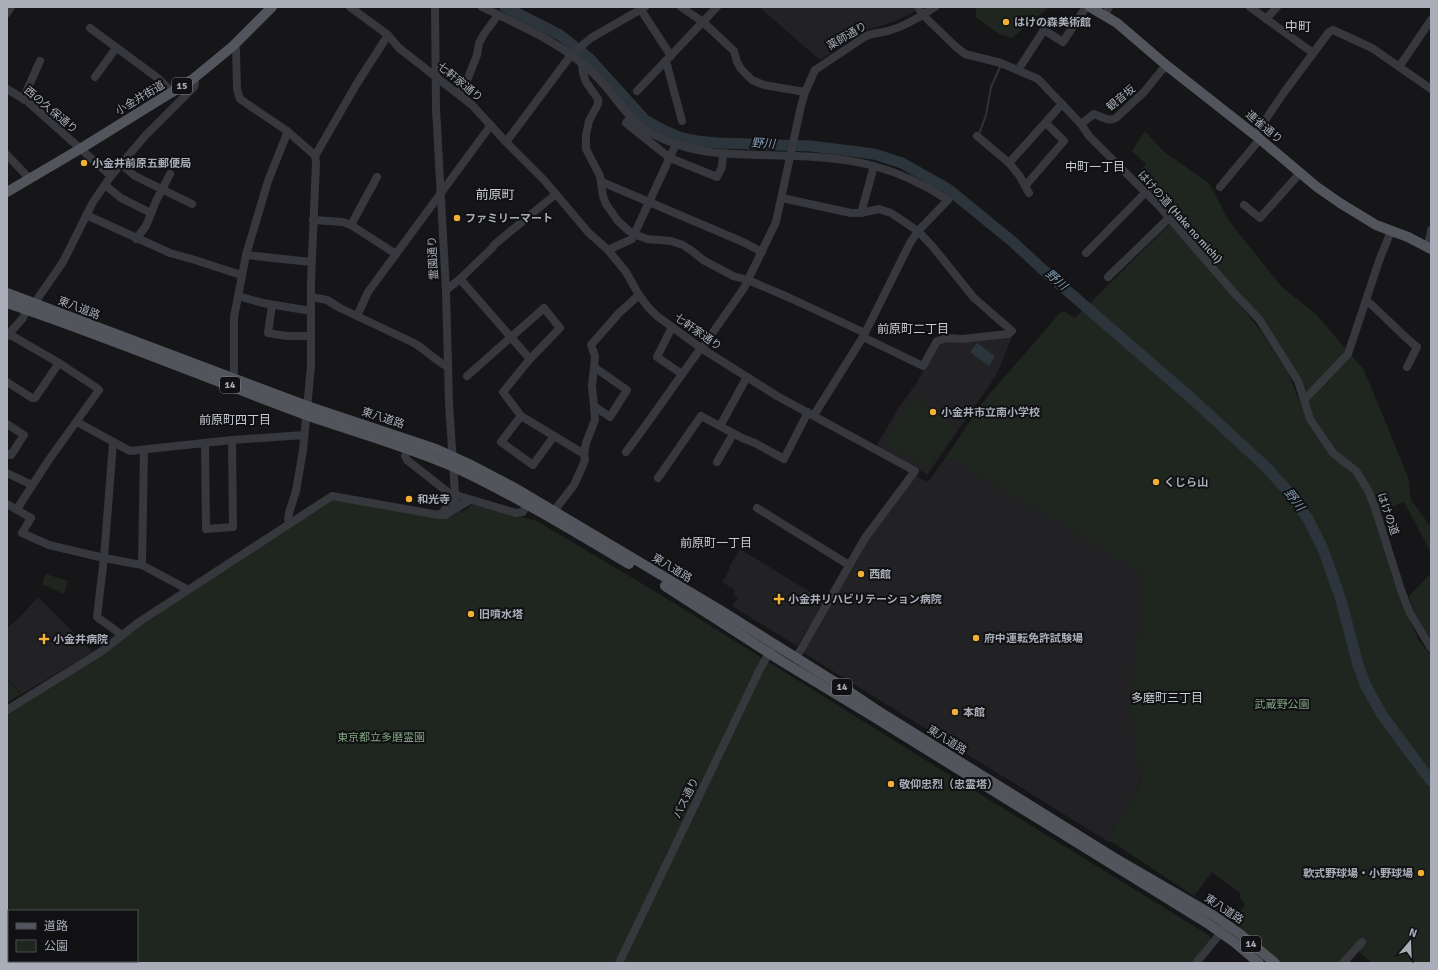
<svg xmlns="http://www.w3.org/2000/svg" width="1438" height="970" font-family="Signika,'Noto Sans JP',sans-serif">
	<rect width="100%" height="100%" fill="#161618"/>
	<!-- built -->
	<g fill="#222225">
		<path d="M759 7H913L916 11 893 22 864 31 820 60Z"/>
		<path d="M1012 337 998 371 991 383 927 475 917 468 876 446 901 404 916 384 939 342Z"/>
		<path d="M944 460H968L1135 566 1144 579V624L1131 701 1141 783 1107 841 802 652 867 539 914 475 928 482Z"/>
		<path d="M740 549 825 601 797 646 732 606 738 598 733 594 735 590 722 582 730 570 728 569Z"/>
		<path d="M38 597 92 651 79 660 22 694 7 679V628L19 618Z"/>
	</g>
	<!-- green -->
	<g fill="#1e261f" fill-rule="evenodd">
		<path d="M976 7H1049C1043 14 1035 17 1029 23 1023 28 1018 34 1012 38L999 34 976 17Z"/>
		<path d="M1145 131 1164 152 1209 183 1229 221 1282 287 1316 314 1364 370 1408 477 1411 500 1431 527V553L1404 502 1380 512 1371 487 1357 468 1334 452 1308 406 1286 358 1157 203 1138 176 1146 164 1132 151Z"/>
		<path d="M1170 224 1234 297 1262 333 1288 373 1305 415 1343 465 1354 475 1364 490 1374 511 1388 556 1392 576 1408 615 1418 639 1431 656V963H1372L1356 949 1342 963H1278L1231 925 1232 921 1245 905 1240 897V893L1212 872 1194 896 1112 842 1107 841 1141 783 1129 697 1141 624V574L1083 536 953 460H944L983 402 1059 314 1064 311 1075 318Z"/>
		<path d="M912 396 957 428 928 468 885 443Z"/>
		<path d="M331 499 445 519 469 508 472 503 537 521 661 595 983 796 1210 936 1211 941 1192 963H7V713ZM9 911H137V961H9Z"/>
		<path d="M1431 573V646L1421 635 1409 596Z"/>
		<path d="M46 574 68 581 64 594 42 584Z"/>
		<path d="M7 680 21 694 7 703Z"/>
	</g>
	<!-- water -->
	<path fill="#2c353c" d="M977 343 995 356 989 366 970 352Z"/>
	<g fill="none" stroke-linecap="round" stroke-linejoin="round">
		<!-- stream -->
		<path stroke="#2c353c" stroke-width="2" d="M979 134 986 115 991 87 1001 65"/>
		<!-- river -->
		<path stroke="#2c353c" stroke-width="11" d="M505 7 560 35 589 58 645 120 663 130 682 138 697 141 718 143 811 146 874 154 902 163 948 189 1013 242 1041 268 1190 397 1264 465 1287 490 1308 519 1323 549 1341 600 1358 665 1366 686 1382 715 1431 781"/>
		<!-- minor -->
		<g stroke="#37383d" stroke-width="8">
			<path d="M350 7 388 35 399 48 472 105 506 142 544 180 588 232 608 250 626 272 639 295 648 307 657 316 701 348 777 396 915 471 865 538 796 658"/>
			<path d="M435 7 436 108 446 290 449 403 456 509"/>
			<path d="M482 7C521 26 563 43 595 75 611 90 622 111 639 125 649 133 664 140 676 144 703 154 732 154 760 155 797 156 837 156 874 166 900 173 925 185 948 200L918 231 910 243 863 337 814 415"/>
			<path d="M639 7 671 56"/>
			<path d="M681 7 703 22 734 51 737 62 741 69 752 80 764 85 805 92"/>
			<path d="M918 7 923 15 956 47 965 54 1001 63 1038 79 1081 124 1089 136 1159 206 1235 294 1259 319 1298 381 1310 419 1333 453 1356 471 1368 490 1376 511 1401 590 1410 613 1431 648"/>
			<path d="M1250 7 1313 53"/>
			<path d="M7 13 11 7"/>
			<path d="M1105 15 1109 7"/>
			<path d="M1266 19 1277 7"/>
			<path d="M90 28 159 79 173 93"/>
			<path d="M233 46 236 49 237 89 240 99 287 131 310 151 315 156 316 162 311 282V366L303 450 296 491 289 513 288 519 290 523"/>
			<path d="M666 61 682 121"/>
			<path d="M582 64 583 73 586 82 598 99V104L589 121 586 135V149L600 176 603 196 606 204 618 221 629 231"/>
			<path d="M1399 67 1431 20"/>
			<path d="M1018 70 1044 30 1063 42 1086 7"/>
			<path d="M95 77 116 48"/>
			<path d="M7 89 27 101 111 176"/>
			<path d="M637 91 717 7"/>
			<path d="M459 94 466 83 477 55 479 43 484 34 498 15"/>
			<path d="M23 99 40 61"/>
			<path d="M631 117 626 123 670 158 717 177 722 167 723 153"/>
			<path d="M1081 124 1094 114C1102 117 1108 122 1116 118L1144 92 1166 65"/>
			<path d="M1255 135 1285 91 1329 32 1333 30 1372 48 1431 89"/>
			<path d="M977 136 1009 163 1062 104"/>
			<path d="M506 142 571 55 591 38 645 7"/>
			<path d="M7 155 29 178"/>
			<path d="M315 156 356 85 388 35"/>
			<path d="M1009 163 1019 175 1029 193"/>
			<path d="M121 164 135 176 192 204"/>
			<path d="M602 182 743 242 762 252"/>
			<path d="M105 185 121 198 151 213"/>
			<path d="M1026 185 1064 141 1046 123"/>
			<path d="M1220 187 1260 139"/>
			<path d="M782 198 851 213H861L879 209 891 213 918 231 933 247 974 298 1012 331 1008 334 962 339 947 338 937 341 923 366 863 337"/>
			<path d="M1244 205 1260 218 1300 173"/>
			<path d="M861 213 874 166"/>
			<path d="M86 215 170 253 195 260 241 275"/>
			<path d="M313 220 343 222 351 225 396 254"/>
			<path d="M351 225 377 177"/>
			<path d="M634 234 647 239 671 241 683 245 692 251 703 260 733 276 748 280 790 298 865 333"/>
			<path d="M136 239 146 226 156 201 170 174"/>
			<path d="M1428 247 1431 230"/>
			<path d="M608 250 632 239 676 144"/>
			<path d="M1086 253 1145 193"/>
			<path d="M246 255 311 262"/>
			<path d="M1108 277 1168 219"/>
			<path d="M460 279 530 359 503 392 521 416 584 454"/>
			<path d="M446 290 460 279 492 248 495 244 556 194"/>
			<path d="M238 296 263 303 311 311"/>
			<path d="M311 297 327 300 340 308 414 343C426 350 436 361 448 367"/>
			<path d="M1367 301C1384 315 1399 333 1417 347L1407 367"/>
			<path d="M36 304 38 298 63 262 93 202 111 176 145 136 194 87 195 83 193 79"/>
			<path d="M272 305 268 333 287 336H310"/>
			<path d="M357 316 368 292 491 125"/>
			<path d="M672 327 657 357 682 374"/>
			<path d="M9 334 59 363 97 388 99 390 48 461 17 509"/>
			<path d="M7 336 23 318 27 309"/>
			<path d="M594 367 592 386 594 406 610 417 627 390 594 367 595 356 591 345 619 313 639 295"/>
			<path d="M467 376 544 308 560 328 530 359"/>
			<path d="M232 378 234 371V317L246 255 268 181 286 136 287 131"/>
			<path d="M7 382 32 398H35L59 363"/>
			<path d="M1304 400 1348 354 1379 261 1391 231"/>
			<path d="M521 416 501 442 533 465 554 436"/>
			<path d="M77 422 130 451 232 440 304 435"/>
			<path d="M7 424 24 435 11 455 7 454"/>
			<path d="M720 426 747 377"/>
			<path d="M113 443 104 558 97 617 122 635"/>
			<path d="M205 443 206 529 233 527 232 440"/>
			<path d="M407 450 405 456 407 460 449 493 516 513 523 512 526 505"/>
			<path d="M626 452C652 418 675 383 701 348L704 345 744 288 776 222 801 106 805 92 815 70 866 36C875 32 883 33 891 30 905 26 923 15 935 7"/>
			<path d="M717 462 733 434"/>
			<path d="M7 473 32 485"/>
			<path d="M658 478 701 416 742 438 755 443 784 459 808 412"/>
			<path d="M7 504 31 518 22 533 49 545 104 558 142 565 183 587 187 590"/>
			<path d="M757 508 849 565"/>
			<path d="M554 511 574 485 583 465 585 460 584 454 586 443 595 420 594 406"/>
			<path d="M439 515 443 512 455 495"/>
			<path d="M142 565 144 450"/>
			<path d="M7 710 102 651 139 622 332 496 439 515H445L470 500"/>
			<path d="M619 963 760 669 772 648"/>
			<path d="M1196 963 1225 928"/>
			<path d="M1343 963 1362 942"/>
		</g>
		<!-- major -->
		<g stroke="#53555c" stroke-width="10">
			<path d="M1090 7 1117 23 1166 65 1255 135 1317 187 1340 203 1376 225 1408 237 1431 249"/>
			<path d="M7 192 80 149 193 79 233 46 272 7"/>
			<path d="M7 293 307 406 436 449 469 464 515 488 720 610 838 684 875 709 1113 857 1213 915 1240 934 1275 963"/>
			<path d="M7 303C108 337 206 378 306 415 355 432 406 446 454 467 514 495 572 530 629 564"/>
			<path d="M665 586 783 662 874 717 1207 923 1234 942 1259 963"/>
		</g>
	</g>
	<!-- markers -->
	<g fill="#f2b134" stroke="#111113" stroke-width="1.5">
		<circle cx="1006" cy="22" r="4"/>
		<circle cx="84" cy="163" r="4"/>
		<circle cx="457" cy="218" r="4"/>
		<circle cx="933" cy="412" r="4"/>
		<circle cx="1156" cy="482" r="4"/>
		<circle cx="409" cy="499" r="4"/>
		<circle cx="861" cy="574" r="4"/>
		<path d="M777 593h4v4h4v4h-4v4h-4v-4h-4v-4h4z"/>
		<circle cx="471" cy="614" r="4"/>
		<circle cx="976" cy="638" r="4"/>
		<path d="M42 633h4v4h4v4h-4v4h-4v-4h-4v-4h4z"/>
		<circle cx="955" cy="712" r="4"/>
		<circle cx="891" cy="784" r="4"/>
		<circle cx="1421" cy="873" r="4"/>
	</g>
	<g text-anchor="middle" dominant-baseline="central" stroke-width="4" stroke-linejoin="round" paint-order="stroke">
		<!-- shield labels -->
		<g fill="#111113" stroke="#7b7e86" stroke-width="1">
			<rect x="172" y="78" width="20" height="16" rx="3"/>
			<rect x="220" y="377" width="20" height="16" rx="3"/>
			<rect x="832" y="679" width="20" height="16" rx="3"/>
			<rect x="1241" y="936" width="20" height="16" rx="3"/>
		</g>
		<g font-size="10" font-weight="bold" fill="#a8adb8">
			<text x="182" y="86">15</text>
			<text x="230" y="385">14</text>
			<text x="842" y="687">14</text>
			<text x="1251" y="944">14</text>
		</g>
		<!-- poi labels -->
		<g font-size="11" font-weight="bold" fill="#a8adb8" stroke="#111113" text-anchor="start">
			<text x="1014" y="22">はけの森美術館</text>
			<text x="92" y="163">小金井前原五郵便局</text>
			<text x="465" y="218">ファミリーマート</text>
			<text x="941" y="412">小金井市立南小学校</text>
			<text x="1164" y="482">くじら山</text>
			<text x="417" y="499">和光寺</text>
			<text x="869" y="574">西館</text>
			<text x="788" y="599">小金井リハビリテーション病院</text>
			<text x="479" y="614">旧噴水塔</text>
			<text x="984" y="638">府中運転免許試験場</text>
			<text x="53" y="639">小金井病院</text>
			<text x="963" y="712">本館</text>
			<text x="899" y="784">敬仰忠烈（忠霊塔）</text>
			<text x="1413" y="873" text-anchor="end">軟式野球場・小野球場</text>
		</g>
		<!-- street labels -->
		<g font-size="11" fill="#a8adb8" stroke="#111113">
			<text transform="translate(847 36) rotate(-30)">薬師通り</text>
			<text transform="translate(460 82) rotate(39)">七軒家通り</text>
			<text transform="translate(140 98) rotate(-31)">小金井街道</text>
			<text transform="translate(1121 98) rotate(-40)">観音坂</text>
			<text transform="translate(51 110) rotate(40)">西の久保通り</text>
			<text transform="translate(1264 127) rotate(40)">連雀通り</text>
			<text transform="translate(1180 217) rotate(48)">はけの道 (Hake no michi)</text>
			<text transform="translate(433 258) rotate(-93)">霊園通り</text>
			<text transform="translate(79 308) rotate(21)">東八道路</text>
			<text transform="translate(698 332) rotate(35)">七軒家通り</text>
			<text transform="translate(383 418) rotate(18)">東八道路</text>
			<text transform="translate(1388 514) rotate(71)">はけの道</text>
			<text transform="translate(672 568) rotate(31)">東八道路</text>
			<text transform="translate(947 740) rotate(32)">東八道路</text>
			<text transform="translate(686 798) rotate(-64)">バス通り</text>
			<text transform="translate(1224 909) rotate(33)">東八道路</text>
		</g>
		<!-- park labels -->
		<g font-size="11" fill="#7fa381" stroke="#111113">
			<text x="1282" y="704">武蔵野公園</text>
			<text x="381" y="737">東京都立多磨霊園</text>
		</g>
		<!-- water labels -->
		<g font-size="12" font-style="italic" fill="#7f9bb3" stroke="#111113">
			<text transform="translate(763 144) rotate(3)">野川</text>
			<text transform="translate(1056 280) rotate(41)">野川</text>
			<text transform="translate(1294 500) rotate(53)">野川</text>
		</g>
		<!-- neighbourhood labels -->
		<g font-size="12" fill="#c9ccd4" stroke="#111113">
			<text x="1095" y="167">中町一丁目</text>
			<text x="913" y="329">前原町二丁目</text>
			<text x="235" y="420">前原町四丁目</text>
			<text x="716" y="543">前原町一丁目</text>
			<text x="1167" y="698">多磨町三丁目</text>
		</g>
		<!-- quarter labels -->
		<g font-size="13" fill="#c9ccd4" stroke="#111113">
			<text x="1298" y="27">中町</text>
			<text x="495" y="195">前原町</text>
		</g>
	</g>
	<!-- border -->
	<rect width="1438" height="970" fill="none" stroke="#a8adb8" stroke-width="16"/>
	<!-- legend -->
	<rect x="8" y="910" width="130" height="52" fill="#111113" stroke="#4d4f55"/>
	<rect x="16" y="923" width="20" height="6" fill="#53555c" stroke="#4d4f55"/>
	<text x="44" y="930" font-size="12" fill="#a8adb8">道路</text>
	<rect x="16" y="940" width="20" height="12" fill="#1e261f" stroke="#4d4f55"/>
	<text x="44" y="950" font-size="12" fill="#a8adb8">公園</text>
	<!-- north arrow -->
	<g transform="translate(1410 942) rotate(19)" stroke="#111113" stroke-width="3" paint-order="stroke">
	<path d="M0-3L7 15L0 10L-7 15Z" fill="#a8adb8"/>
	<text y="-6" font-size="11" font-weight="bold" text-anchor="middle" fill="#a8adb8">N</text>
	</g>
</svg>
